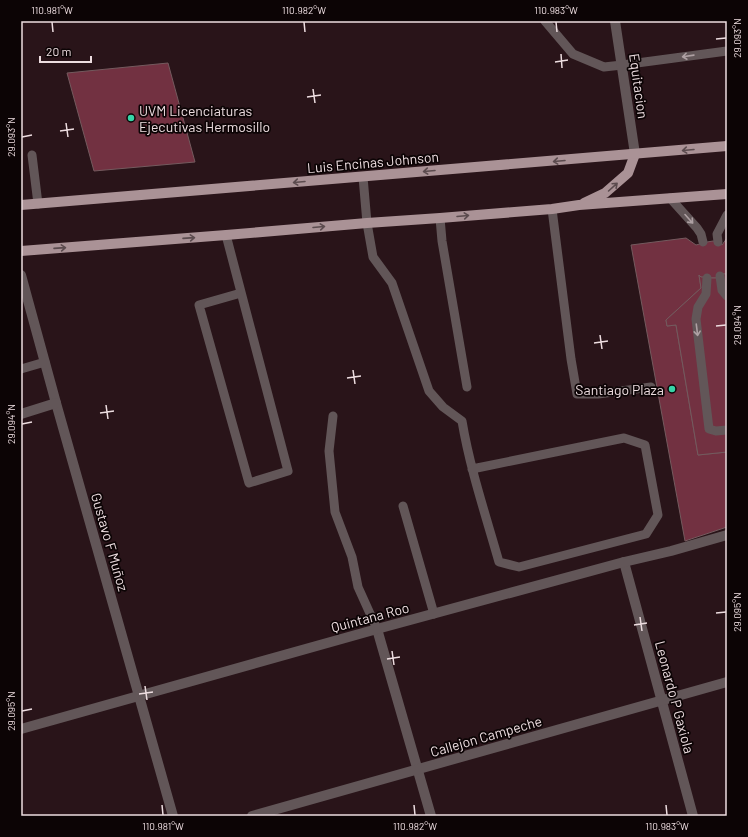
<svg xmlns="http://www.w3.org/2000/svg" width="748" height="837" font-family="Barlow,sans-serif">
	<rect width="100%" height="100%" fill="#291419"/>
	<!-- building -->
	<g fill="#723141" stroke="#745a5e">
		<path d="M168 63 195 162 94 171 67 73Z"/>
		<path d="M686 238 696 245 707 242 713 241 718 242 722 245 727 238V274H722L716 278H712L701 277 699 275 701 288 666 320 667 326 676 325 698 455 727 452V527L685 541 631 245Z"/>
		<path d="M722 274H727V452L698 455 676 325 667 326 666 320 701 288 699 275 701 277 712 278H716Z"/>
	</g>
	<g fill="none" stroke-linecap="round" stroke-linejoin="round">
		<!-- lane -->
		<g stroke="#625658" stroke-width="9">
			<path d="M545 21 573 54 604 67 622 65 727 51"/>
			<path d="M32 155 38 204"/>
			<path d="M363 177 367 223 373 257 392 283 429 391 443 407 462 421C470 469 486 516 499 562L519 567 646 534 658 515 645 445 624 438 472 469"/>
			<path d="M670 198 697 228 701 234 703 242"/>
			<path d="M552 209 571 359 577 394H598L651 387"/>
			<path d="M440 218 442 241 467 387"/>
			<path d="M226 235 288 471 249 483 199 305 241 293"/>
			<path d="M718 242 717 234 727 215"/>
			<path d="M720 276 722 290 727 296"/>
			<path d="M707 278 706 294 698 307 696 319 709 429 716 431 727 430"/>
			<path d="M21 369 45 362"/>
			<path d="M333 416 329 451 335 512 352 557 358 587 377 629"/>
			<path d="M403 506 434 614"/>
		</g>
		<!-- street -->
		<g stroke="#625658" stroke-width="10">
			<path d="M615 21 635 154"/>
			<path d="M21 275 56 403 173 816"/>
			<path d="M21 414 56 403"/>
			<path d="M624 562 693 816"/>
			<path d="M377 629 431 816"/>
			<path d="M21 729 377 629 624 562 671 551 727 535"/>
			<path d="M252 816 727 682"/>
		</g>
		<!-- primary -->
		<g stroke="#aa9296" stroke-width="10">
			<path d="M584 203 605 193 628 173 635 154"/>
			<path d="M21 205 727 146"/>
			<path d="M21 251 226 235 367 223 440 218 552 209 579 205 727 194"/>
		</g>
	</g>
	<!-- one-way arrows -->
	<defs><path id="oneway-shaft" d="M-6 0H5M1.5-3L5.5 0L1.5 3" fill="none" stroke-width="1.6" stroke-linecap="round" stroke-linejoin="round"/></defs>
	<g stroke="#aea0a3">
		<use href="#oneway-shaft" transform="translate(688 56) rotate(172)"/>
		<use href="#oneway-shaft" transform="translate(689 219) rotate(48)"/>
		<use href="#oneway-shaft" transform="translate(697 330) rotate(83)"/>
	</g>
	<g stroke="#5b4b4e">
		<use href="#oneway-shaft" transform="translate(688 150) rotate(175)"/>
		<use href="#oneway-shaft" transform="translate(559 161) rotate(175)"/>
		<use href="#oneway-shaft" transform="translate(429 171) rotate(175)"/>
		<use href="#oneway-shaft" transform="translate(299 182) rotate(175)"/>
		<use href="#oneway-shaft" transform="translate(613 187) rotate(-42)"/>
		<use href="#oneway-shaft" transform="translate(463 216) rotate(-5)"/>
		<use href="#oneway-shaft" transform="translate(319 227) rotate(-5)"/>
		<use href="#oneway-shaft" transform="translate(189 238) rotate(-4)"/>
		<use href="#oneway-shaft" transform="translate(60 248) rotate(-4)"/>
	</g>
	<!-- ticks -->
	<path fill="none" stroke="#eddde0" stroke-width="1.5" d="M52 22 53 32M304 22 305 32M556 22 557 32M716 39 726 38M561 54 562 68M555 62 568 60M313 89 315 103M307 97 321 95M66 123 68 137M60 131 74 129M22 137 32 135M716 326 726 325M600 335 602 349M594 343 608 341M353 370 355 384M347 378 361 376M106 405 108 419M100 413 114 411M22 424 32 422M716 613 726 612M640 617 642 631M634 625 647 623M392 651 394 665M387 659 400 657M145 686 147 700M139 694 153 692M22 711 32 709M162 805 163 815M414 805 415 815M666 805 667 815"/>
	<!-- markers -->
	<g fill="#36d4a7" stroke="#0c0405" stroke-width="1.5">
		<circle cx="131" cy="118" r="4"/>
		<circle cx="672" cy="389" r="4"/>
	</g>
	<g text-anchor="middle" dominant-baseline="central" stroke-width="3.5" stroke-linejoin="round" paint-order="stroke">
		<!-- street labels -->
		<g font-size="14" fill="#eddde0" stroke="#0c0405">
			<text transform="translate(639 86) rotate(82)">Equitacion</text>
			<text transform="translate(373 162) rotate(-5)">Luis Encinas Johnson</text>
			<text transform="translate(110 542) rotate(74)">Gustavo F Muñoz</text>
			<text transform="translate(370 617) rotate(-15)">Quintana Roo</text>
			<text transform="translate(675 697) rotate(75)">Leonardo P Gaxiola</text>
			<text transform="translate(486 736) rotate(-16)">Callejon Campeche</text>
		</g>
		<!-- poi labels -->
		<g font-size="14" fill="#eddde0" stroke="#0c0405" text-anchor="start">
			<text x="139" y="110">UVM Licenciaturas<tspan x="139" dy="16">Ejecutivas Hermosillo</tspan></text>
			<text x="664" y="389" text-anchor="end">Santiago Plaza</text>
		</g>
	</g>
	<!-- border -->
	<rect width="748" height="837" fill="none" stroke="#0c0405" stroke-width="44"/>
	<!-- scale -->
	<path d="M40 56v6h51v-6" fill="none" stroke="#eddde0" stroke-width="2"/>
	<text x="46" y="56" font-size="12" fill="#eddde0" stroke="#0c0405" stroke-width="3" paint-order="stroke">20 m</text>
	<rect x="22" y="22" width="704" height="793" fill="none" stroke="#eddde0" stroke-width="1.5"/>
	<g font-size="10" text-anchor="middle" fill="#eddde0">
		<text x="52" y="14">110.981°W</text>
		<text x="304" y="14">110.982°W</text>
		<text x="556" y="14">110.983°W</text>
		<text transform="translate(737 38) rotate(-90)" y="4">29.093°N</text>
		<text transform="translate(11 137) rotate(-90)" y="4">29.093°N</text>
		<text transform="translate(737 325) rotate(-90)" y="4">29.094°N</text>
		<text transform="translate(11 424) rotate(-90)" y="4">29.094°N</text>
		<text transform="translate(737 612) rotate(-90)" y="4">29.095°N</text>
		<text transform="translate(11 711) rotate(-90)" y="4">29.095°N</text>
		<text x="163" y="830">110.981°W</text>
		<text x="415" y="830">110.982°W</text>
		<text x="667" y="830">110.983°W</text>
	</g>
</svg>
